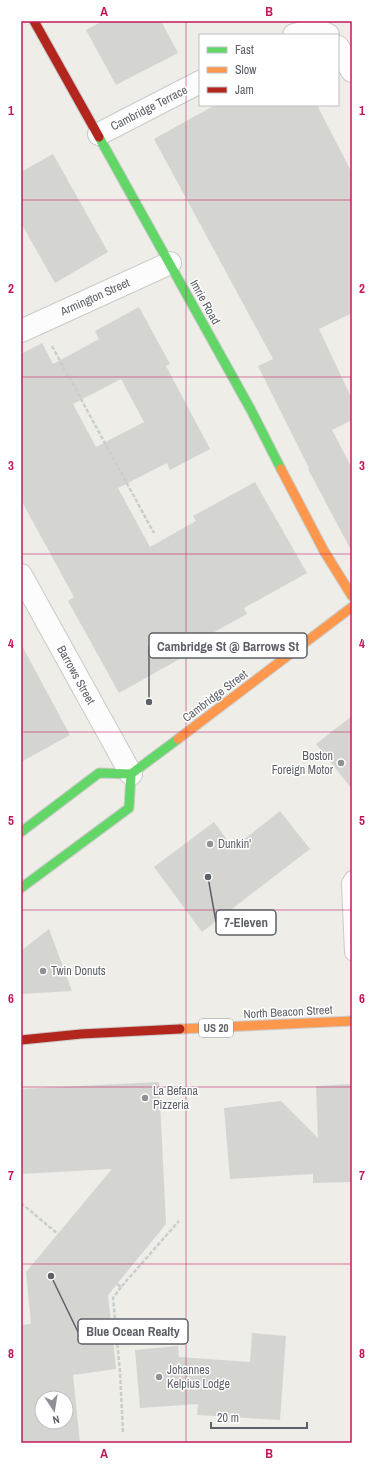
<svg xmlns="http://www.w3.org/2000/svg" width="373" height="1464" font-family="'Archivo Narrow',sans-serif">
	<rect width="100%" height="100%" fill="#eeede8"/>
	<!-- building -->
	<g fill="#d4d4d1" fill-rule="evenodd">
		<path d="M103 21H161L178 53 116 85 86 30Z"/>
		<path d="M215 105H317L352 173V313L319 329 352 399V420L332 430 352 468V552L308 469 309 468 258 366 273 359 154 139Z"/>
		<path d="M53 154 108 252 55 283 21 223V172Z"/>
		<path d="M139 307 170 364 166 366 210 449 170 470 167 463 118 488 150 547 196 521 193 516 255 482 307 573 244 608 247 614 180 651 183 657 119 693 68 601 74 597 21 500V354L42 343 53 364 99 339 95 331ZM121 379 144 422 96 447 73 404Z"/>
		<path d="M21 644 70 735 21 762Z"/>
		<path d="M352 716V789L316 744Z"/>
		<path d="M280 811 310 849 202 932 154 867 214 822 233 848Z"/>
		<path d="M49 929 72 991 21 994V951Z"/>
		<path d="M159 1082 166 1224 108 1295 116 1369 73 1375 80 1443H21V1325L31 1324 26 1272 112 1169 21 1174V1089ZM42 1398H66V1422H42Z"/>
		<path d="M352 1084V1182L313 1183V1174L230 1179 224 1108 281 1101 318 1138 316 1086Z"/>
		<path d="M252 1333 286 1336 280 1420 197 1415 198 1404 140 1408 135 1350 178 1346 179 1357 250 1362Z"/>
	</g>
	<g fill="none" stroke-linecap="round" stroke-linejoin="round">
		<!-- lane casing -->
		<g stroke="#cacac9" stroke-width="16">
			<path id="lane" d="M352 878 349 883 352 953"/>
		</g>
		<!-- street casing -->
		<g stroke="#cacac9" stroke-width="24">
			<g id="street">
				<path d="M294 35 315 29 328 35"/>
				<path d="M338 47 352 71"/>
				<path d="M99 134 200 82"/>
				<path d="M21 331 170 263"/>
				<path d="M21 575 131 774"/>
			</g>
		</g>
		<!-- fast casing -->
		<g stroke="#cacbca" stroke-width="11">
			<g id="fast">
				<path d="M99 137 251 410 281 469"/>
				<path d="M21 832 99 773 131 774 178 739"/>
				<path d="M21 888 129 808 131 774"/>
			</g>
		</g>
		<!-- slow casing -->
		<g stroke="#cacbca" stroke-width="11">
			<g id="slow">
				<path d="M281 469 324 551 352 596"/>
				<path d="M178 739 352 607"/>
				<path d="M180 1029 352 1021"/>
			</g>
		</g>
		<!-- jam casing -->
		<g stroke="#cacbca" stroke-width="11">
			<g id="jam">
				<path d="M34 21 99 137"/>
				<path d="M21 1040 81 1034 180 1029"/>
			</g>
		</g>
		<!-- path -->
		<g stroke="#c9cecc" stroke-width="2.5" stroke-dasharray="4 2" stroke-linecap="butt">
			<path d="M52 346 154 533"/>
			<path d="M21 1203 58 1234"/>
			<path d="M117 1284 121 1287 179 1221"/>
			<path d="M121 1287 113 1298 120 1372 123 1432"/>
		</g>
		<!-- lane -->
		<use href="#lane" stroke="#fcfcfc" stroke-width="14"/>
		<!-- street -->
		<use href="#street" stroke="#fcfcfc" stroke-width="22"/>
		<!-- fast -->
		<use href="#fast" stroke="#63d668" stroke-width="9"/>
		<!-- slow -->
		<use href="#slow" stroke="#ff974d" stroke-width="9"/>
		<!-- jam -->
		<use href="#jam" stroke="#b3261e" stroke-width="9"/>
	</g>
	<!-- grid -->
	<path fill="none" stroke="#c2185b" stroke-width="1" stroke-opacity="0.55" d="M186 21V1443M21 200H352M21 377H352M21 554H352M21 732H352M21 910H352M21 1087H352M21 1264H352"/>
	<!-- markers -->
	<g fill="#909194" stroke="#fff" stroke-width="1.5">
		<circle cx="341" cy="763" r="4"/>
		<circle cx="210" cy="844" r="4"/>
		<circle cx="43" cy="971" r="4"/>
		<circle cx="145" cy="1098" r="4"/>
		<circle cx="159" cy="1377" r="4"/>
	</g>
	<g text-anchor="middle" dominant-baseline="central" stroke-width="3" stroke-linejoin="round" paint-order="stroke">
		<!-- shield labels -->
		<rect fill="#fff" stroke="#8e9095" stroke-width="1" x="199" y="1019" width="34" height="18" rx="3"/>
		<g font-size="11" font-weight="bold" fill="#5d6067">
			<text x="216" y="1028">US 20</text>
		</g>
		<!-- street labels -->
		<g font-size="12" fill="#5d6067" stroke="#fff">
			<text transform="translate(149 108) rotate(-27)">Cambridge Terrace</text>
			<text transform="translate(95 297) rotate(-24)">Armington Street</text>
			<text transform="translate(205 302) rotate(61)">Imrie Road</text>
			<text transform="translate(76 675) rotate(61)">Barrows Street</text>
			<text transform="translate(215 696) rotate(-37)">Cambridge Street</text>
			<text transform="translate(288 1012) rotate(-3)">North Beacon Street</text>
		</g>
		<!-- poi labels -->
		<g font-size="12" fill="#5d6067" stroke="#fff" text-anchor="start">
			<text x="333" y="756" text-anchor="end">Boston<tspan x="333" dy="14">Foreign Motor</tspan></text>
			<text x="218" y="844">Dunkin'</text>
			<text x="51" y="971">Twin Donuts</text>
			<text x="153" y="1091">La Befana<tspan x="153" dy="14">Pizzeria</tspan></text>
			<text x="167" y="1370">Johannes<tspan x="167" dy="14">Kelpius Lodge</tspan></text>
		</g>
	</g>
	<!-- callouts -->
	<path fill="none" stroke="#5d6067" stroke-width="1.5" d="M149 702L149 646M208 877L216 922M51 1276L78 1332"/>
	<g fill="#5d6067" stroke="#fff" stroke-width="1.5">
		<circle cx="149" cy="702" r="4"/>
		<circle cx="208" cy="877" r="4"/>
		<circle cx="51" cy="1276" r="4"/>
	</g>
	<g fill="#fff" stroke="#5d6067" stroke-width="1.5">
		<rect x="149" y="633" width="158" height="25" rx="4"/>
		<rect x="216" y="910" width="60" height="25" rx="4"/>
		<rect x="78" y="1319" width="110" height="25" rx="4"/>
	</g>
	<g font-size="13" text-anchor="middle" font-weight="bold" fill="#5d6067">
		<text x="228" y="651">Cambridge St @ Barrows St</text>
		<text x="246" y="927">7-Eleven</text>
		<text x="133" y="1336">Blue Ocean Realty</text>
	</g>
	<!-- border -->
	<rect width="373" height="1464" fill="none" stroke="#ffffff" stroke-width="44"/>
	<!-- legend -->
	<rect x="199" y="34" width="140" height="72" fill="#ffffff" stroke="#bebfc2"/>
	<rect x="207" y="47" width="20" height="6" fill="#63d668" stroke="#bebfc2"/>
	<text x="235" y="54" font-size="12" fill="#5d6067">Fast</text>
	<rect x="207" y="67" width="20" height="6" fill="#ff974d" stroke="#bebfc2"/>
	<text x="235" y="74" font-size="12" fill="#5d6067">Slow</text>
	<rect x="207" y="87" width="20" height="6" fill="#b3261e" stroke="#bebfc2"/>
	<text x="235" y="94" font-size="12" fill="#5d6067">Jam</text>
	<!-- north arrow -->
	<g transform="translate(54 1410) rotate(168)"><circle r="19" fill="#ffffff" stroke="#bebfc2"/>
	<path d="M0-3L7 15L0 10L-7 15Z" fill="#909194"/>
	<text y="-6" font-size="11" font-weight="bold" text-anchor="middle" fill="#5d6067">N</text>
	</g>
	<!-- scale -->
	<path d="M211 1422v6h96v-6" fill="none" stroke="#5d6067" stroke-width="2"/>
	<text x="217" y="1422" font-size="12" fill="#5d6067" stroke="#ffffff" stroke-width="3" paint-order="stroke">20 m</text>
	<rect x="22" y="22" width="329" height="1420" fill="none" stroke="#c2185b" stroke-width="1.5"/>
	<g font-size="13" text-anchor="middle" font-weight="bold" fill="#c2185b">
		<text x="104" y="16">A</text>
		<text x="269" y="16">B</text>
		<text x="11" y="115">1</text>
		<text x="362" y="115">1</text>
		<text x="11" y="293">2</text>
		<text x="362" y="293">2</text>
		<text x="11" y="470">3</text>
		<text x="362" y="470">3</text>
		<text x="11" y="648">4</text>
		<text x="362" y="648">4</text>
		<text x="11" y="825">5</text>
		<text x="362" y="825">5</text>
		<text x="11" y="1003">6</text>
		<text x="362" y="1003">6</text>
		<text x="11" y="1180">7</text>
		<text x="362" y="1180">7</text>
		<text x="11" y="1358">8</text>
		<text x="362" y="1358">8</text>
		<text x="104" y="1458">A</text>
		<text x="269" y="1458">B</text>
	</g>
</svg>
